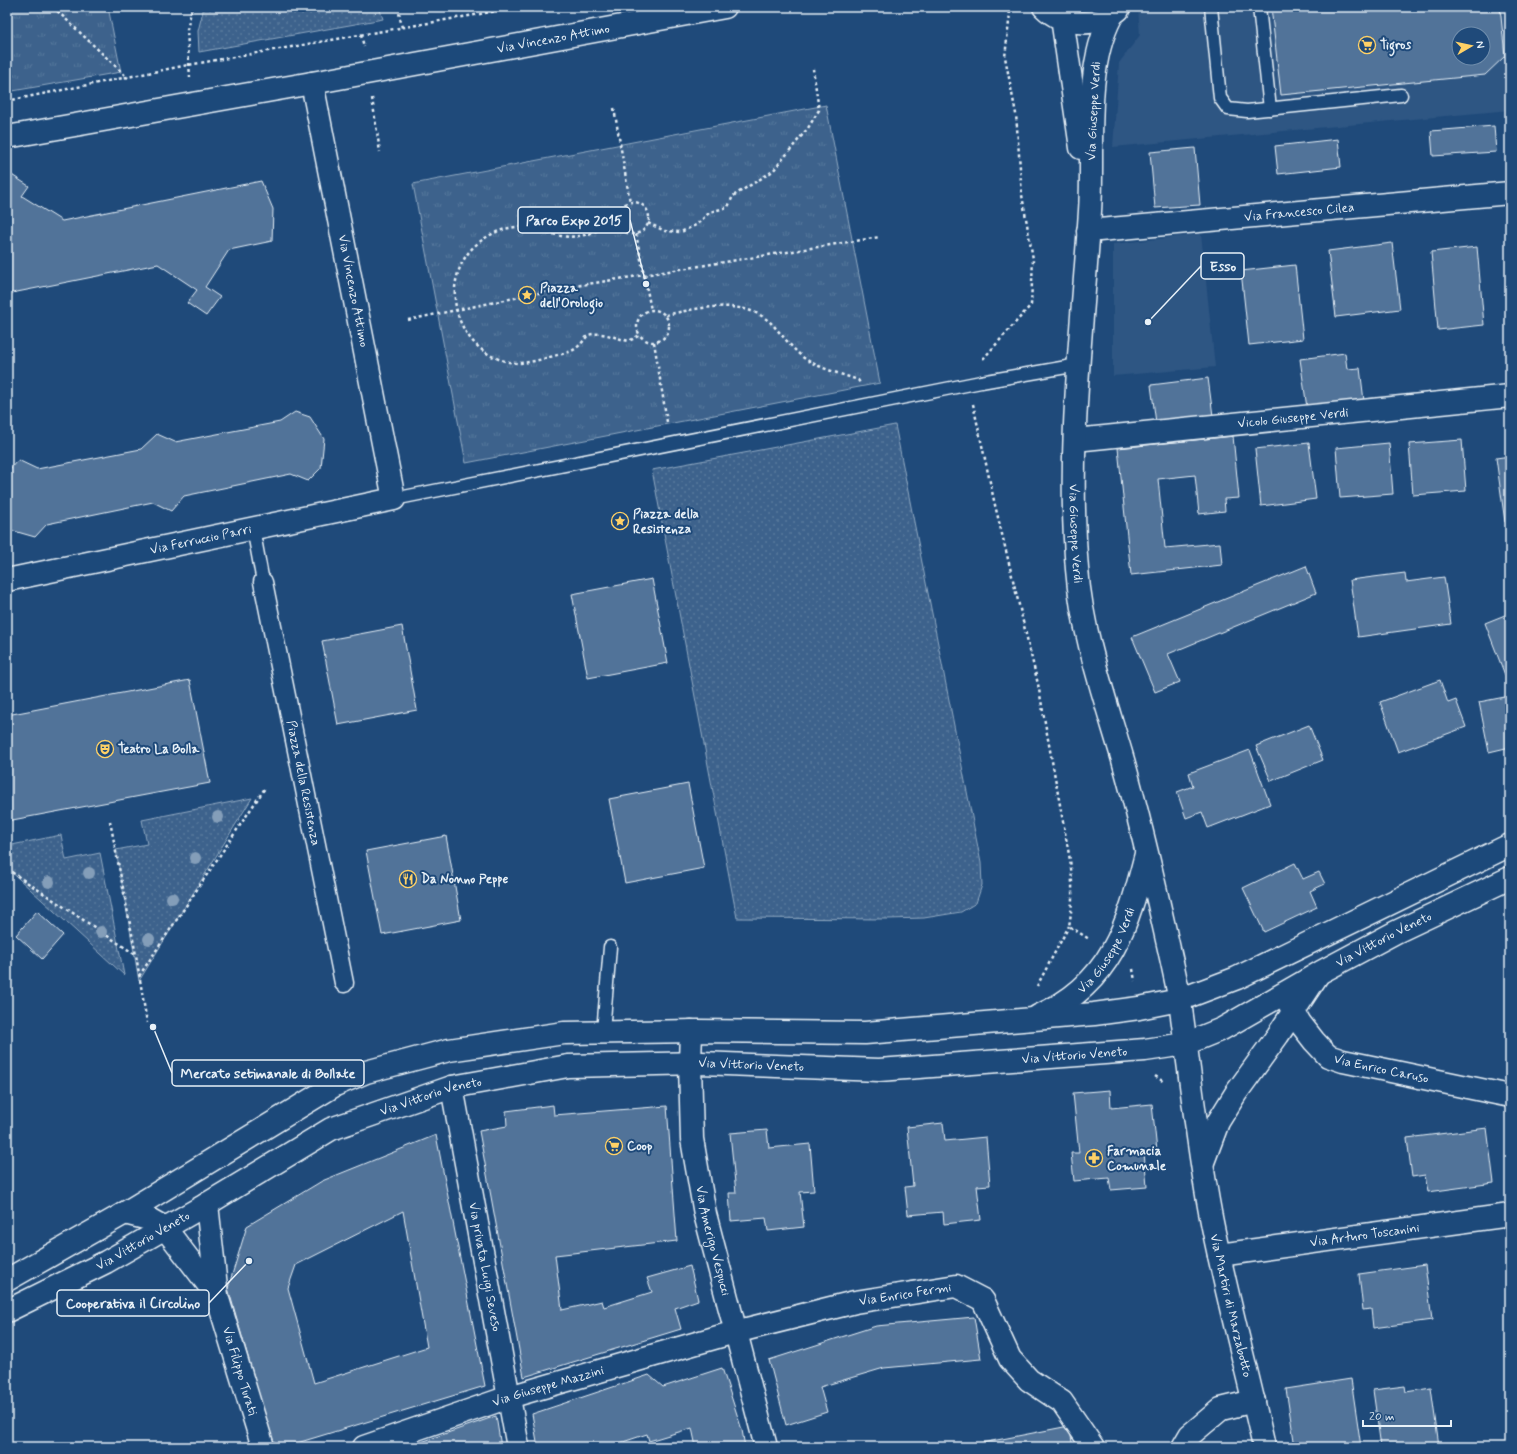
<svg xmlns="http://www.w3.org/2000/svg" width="1517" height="1454" font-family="Mynerve,sans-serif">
	<defs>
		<pattern id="grass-dots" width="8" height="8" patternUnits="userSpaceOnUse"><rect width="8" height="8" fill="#3c628c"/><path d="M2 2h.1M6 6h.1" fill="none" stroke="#58799d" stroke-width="1.8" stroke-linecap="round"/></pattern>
		<pattern id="park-tufts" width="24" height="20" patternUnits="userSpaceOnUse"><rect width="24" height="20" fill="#3c628c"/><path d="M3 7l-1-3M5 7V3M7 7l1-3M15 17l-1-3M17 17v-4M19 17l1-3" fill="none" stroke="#58799d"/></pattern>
	</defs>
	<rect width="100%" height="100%" fill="#1f4a7a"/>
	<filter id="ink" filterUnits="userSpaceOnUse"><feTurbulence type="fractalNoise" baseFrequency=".025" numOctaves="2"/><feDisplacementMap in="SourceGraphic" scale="8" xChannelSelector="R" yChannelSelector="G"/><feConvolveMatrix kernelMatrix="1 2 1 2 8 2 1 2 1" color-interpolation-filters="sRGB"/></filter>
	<g filter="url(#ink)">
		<!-- built -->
		<g fill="#2e5683" fill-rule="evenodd">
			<path d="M1138 7H1510V110L1113 147 1119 63 1140 35ZM1459 34H1483V58H1459Z"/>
			<path d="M1201 234 1215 367 1113 376V244Z"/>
		</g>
		<!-- grass -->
		<g fill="url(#grass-dots)" stroke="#92aac2">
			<path d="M204 7H379L383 19 199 52 198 31Z"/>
			<path d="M895 425 981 863 982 885 976 903 961 912 924 918 888 919 737 918 652 470Z"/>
			<path d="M252 798 139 981 116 850 147 844 142 820Z"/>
			<path d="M61 835 66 860 100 853 124 975 7 868V846Z"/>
		</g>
		<!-- park -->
		<g fill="url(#park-tufts)" stroke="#92aac2">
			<path d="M7 7H108L121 72 7 92Z"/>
			<path d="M826 105 880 383 466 463 413 184Z"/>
		</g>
		<!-- building -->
		<g fill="#517399" stroke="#e8f1f8" fill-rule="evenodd">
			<path d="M1271 7H1500L1505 56 1485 75 1281 95ZM1459 34H1483V58H1459Z"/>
			<path d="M1494 126 1496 152 1433 156 1431 131Z"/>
			<path d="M1338 139 1341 167 1278 174 1275 146Z"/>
			<path d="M1195 148 1200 205 1155 208 1150 152Z"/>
			<path d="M7 172 29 186 22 196 62 221 261 181 273 209 272 241 229 250 205 287 220 297 206 316 187 303 197 290 158 264 7 294Z"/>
			<path d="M1392 243 1400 309 1336 317 1328 251Z"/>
			<path d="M1477 247 1484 325 1438 330 1431 252Z"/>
			<path d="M1295 265 1303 339 1249 345 1241 271Z"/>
			<path d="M1345 353 1347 369 1360 368 1364 401 1307 408 1300 359Z"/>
			<path d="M1208 378 1213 416 1156 423 1151 385Z"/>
			<path d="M295 412 310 417 324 439 321 468 308 481 291 474 184 496 171 511 153 502 47 524 35 537 14 531 7 532V472L18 460 37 469 141 449 157 434 175 442 280 422Z"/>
			<path d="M1233 436 1239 498 1224 499 1225 511 1199 514 1195 475 1158 479 1165 548 1220 543 1222 565 1131 575 1118 448Z"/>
			<path d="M1462 440 1466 491 1413 495 1409 444Z"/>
			<path d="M1309 443 1316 499 1261 506 1255 449Z"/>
			<path d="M1389 443 1393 494 1340 498 1336 448Z"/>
			<path d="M1510 456V521L1505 522 1496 458Z"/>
			<path d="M1306 566 1316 593 1168 654 1180 682 1155 692 1132 637Z"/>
			<path d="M1405 573 1406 582 1444 577 1451 624 1358 637 1350 580Z"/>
			<path d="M652 579 668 663 588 678 572 594Z"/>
			<path d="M1510 613V673L1505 675 1485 623Z"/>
			<path d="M402 626 417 710 338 725 322 641Z"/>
			<path d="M190 680 210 783 7 821V715Z"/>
			<path d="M1440 680 1448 703 1456 700 1466 727 1398 752 1380 702Z"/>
			<path d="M1510 696V747L1489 752 1479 702Z"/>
			<path d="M1309 725 1323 760 1271 781 1256 746Z"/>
			<path d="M1250 750 1270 804 1208 828 1202 812 1186 818 1177 792 1193 786 1189 773Z"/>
			<path d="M688 784 704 868 625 883 609 799Z"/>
			<path d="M446 836 461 920 382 935 366 851Z"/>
			<path d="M1295 863 1303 879 1319 872 1325 884 1310 891 1317 907 1264 932 1243 888Z"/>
			<path d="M37 911 63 935 42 959 16 935Z"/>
			<path d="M1110 1090 1111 1108 1152 1104 1157 1151 1144 1152 1147 1187 1111 1190 1109 1178 1074 1181 1071 1153H1079L1073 1093Z"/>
			<path d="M553 1105 554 1115 667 1106 677 1241 555 1255 562 1310 602 1301 604 1307 652 1292 647 1278 690 1266 698 1300 675 1308 681 1329 524 1377 479 1131 507 1126 506 1111Z"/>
			<path d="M943 1123 945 1141 986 1137 990 1185 977 1186 981 1220 944 1224 943 1212 908 1215 905 1187 913 1186 907 1127Z"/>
			<path d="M1487 1128 1494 1183 1428 1192 1425 1175 1412 1177 1407 1138Z"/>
			<path d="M767 1130 769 1148 810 1144 814 1191 800 1192 804 1227 768 1231 766 1218 731 1221 729 1193H736L730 1133Z"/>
			<path d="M436 1135 485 1386 284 1447H274L228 1288 247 1226 322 1181ZM403 1211 427 1347 314 1383 288 1288 296 1265Z"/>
			<path d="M1425 1265 1432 1320 1373 1328 1371 1309 1363 1310 1359 1274Z"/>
			<path d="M974 1317 981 1359 884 1368 820 1387 827 1412 786 1425 769 1360 876 1326Z"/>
			<path d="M722 1368 742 1430 745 1447H696L692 1428 649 1441 647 1434 608 1447H538L532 1414 649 1375 663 1387Z"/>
			<path d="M1351 1379 1361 1447H1295L1286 1389Z"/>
			<path d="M1405 1386 1406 1392 1431 1388 1439 1447H1381L1373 1390Z"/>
			<path d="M496 1416 501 1447H407Z"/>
			<path d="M1069 1426 1073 1447H961Z"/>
		</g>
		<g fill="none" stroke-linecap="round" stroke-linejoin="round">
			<!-- service casing -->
			<g stroke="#e8f1f8" stroke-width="15">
				<g id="service">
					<path d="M1211 7 1220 98 1228 109 1247 111 1401 95"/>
					<path d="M1259 7 1270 109"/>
					<path d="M394 499 981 382 1078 365"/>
					<path d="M253 528 263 582"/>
					<path d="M603 1032 610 947"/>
				</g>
			</g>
			<!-- pedestrian casing -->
			<g stroke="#e8f1f8" stroke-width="21">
				<g id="pedestrian">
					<path id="s1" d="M263 582 344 983"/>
				</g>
			</g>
			<!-- minor casing -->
			<g stroke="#e8f1f8" stroke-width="25">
				<g id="minor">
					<path id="s2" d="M7 137 312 83 725 7"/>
					<path id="s3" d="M1088 231 1510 193"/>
					<path id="s4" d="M1075 440 1510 396"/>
					<path id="s5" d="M7 580 394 499 312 83"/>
					<path id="s6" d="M1285 996 1300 1023 1314 1041 1328 1056 1343 1061 1510 1096"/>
					<path id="s7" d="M691 1031 690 1063 692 1139 705 1214 766 1447"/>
					<path id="s8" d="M452 1087 518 1447"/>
					<path id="s9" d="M207 1204 217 1296 263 1447"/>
					<path d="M125 1213 149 1219 165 1228 217 1296"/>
					<path id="s10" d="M1219 1255 1510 1215"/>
					<path id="s11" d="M364 1447 509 1397 735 1332 855 1302 956 1286 983 1300 1010 1359 1029 1380 1062 1402 1093 1447"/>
					<path d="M1183 1447 1190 1435 1221 1409 1254 1401"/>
				</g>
			</g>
			<!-- tertiary casing -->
			<g stroke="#e8f1f8" stroke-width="25">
				<g id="tertiary">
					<path d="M1044 7C1063 26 1097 28 1118 10"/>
					<path id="s12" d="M1111 17C1083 70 1094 151 1090 211 1082 330 1067 450 1077 569 1082 634 1105 698 1123 760 1139 816 1152 873 1165 931 1170 954 1176 978 1180 1002 1190 1072 1197 1143 1210 1212 1225 1291 1247 1369 1264 1447"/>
					<path d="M1062 18 1081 148"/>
					<path id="s13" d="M1038 1016C1111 985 1128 925 1146 854"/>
					<path d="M1203 1162 1218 1122 1236 1093 1278 1035 1317 976"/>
					<path d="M7 1280 125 1213 335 1085 366 1072 449 1050 564 1033 698 1031 865 1033 1094 1014 1139 1008 1179 1000 1237 978 1510 845"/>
					<path id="s14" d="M7 1311 106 1262 207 1204 331 1129 452 1087 568 1066 702 1063 879 1070 1145 1050 1185 1044 1222 1029 1321 972 1396 932 1510 878"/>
				</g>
			</g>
			<!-- path -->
			<g stroke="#e8f1f8" stroke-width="2.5" stroke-dasharray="3 3" stroke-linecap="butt">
				<path d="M53 7 128 78"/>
				<path d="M398 7 402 28"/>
				<path d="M361 35 364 47"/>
				<path d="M190 78 187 30 192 7"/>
				<path d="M372 98 380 152"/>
				<path d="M7 101 188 65 520 7"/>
				<path d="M614 108 630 202"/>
				<circle cx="633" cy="218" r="16"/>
				<path d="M618 210C615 215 612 221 607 225 596 233 576 239 561 236 550 234 540 228 529 227 506 224 479 237 466 256 438 299 465 360 518 363 529 363 539 360 550 357 571 351 574 354 588 335 603 331 614 338 629 341L640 335"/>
				<path d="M648 223 665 231 681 232 696 225 710 212 728 207 733 196 773 171 808 128 819 110 813 69"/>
				<path d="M636 234 651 310"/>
				<circle cx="653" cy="326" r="16"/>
				<path d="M666 315C698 308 743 297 771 323 780 332 796 354 807 360 822 369 841 374 858 380L861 384"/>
				<path d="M408 320 563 288 880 237"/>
				<path d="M654 342 667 422"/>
				<path d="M983 359 1031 305 1033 259 1022 195 1016 114 1005 57 1010 13 998 7"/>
				<path d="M973 404 995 505 1038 684 1070 860C1073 883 1073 904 1069 926L1089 939"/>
				<path d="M110 821 136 955 147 1023"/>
				<path d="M7 869 136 955"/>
				<path d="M1133 969 1135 981"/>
				<path d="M139 976 265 788"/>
				<path d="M1037 986 1069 926"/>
				<path d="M1155 1076 1164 1082"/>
			</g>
			<!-- service -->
			<use href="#service" stroke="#1f4a7a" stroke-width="12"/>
			<!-- pedestrian -->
			<use href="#pedestrian" stroke="#1f4a7a" stroke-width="18"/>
			<!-- minor -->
			<use href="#minor" stroke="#1f4a7a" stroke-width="22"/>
			<!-- tertiary -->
			<use href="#tertiary" stroke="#1f4a7a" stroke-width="22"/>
		</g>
		<!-- trees -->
		<g fill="#849eb9">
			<circle cx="218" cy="817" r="6"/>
			<circle cx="195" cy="858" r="6"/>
			<circle cx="89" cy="873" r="6"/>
			<circle cx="49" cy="882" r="6"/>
			<circle cx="172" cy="898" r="6"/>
			<circle cx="101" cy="932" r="6"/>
			<circle cx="149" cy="939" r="6"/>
		</g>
	</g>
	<!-- icons -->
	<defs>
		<g id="supermarket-ring" transform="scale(0.9)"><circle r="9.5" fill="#1f4a7a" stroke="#ffd166" stroke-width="1.5"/><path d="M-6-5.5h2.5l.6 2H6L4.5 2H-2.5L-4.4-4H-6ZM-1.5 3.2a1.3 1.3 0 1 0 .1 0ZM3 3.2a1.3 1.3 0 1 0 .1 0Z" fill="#ffd166"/></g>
		<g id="sight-ring" transform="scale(0.9)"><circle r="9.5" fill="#1f4a7a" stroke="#ffd166" stroke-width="1.5"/><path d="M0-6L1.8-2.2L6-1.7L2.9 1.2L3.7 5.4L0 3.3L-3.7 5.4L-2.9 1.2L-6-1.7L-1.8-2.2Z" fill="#ffd166"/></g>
		<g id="theatre-ring" transform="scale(0.9)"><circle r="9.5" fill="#1f4a7a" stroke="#ffd166" stroke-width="1.5"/><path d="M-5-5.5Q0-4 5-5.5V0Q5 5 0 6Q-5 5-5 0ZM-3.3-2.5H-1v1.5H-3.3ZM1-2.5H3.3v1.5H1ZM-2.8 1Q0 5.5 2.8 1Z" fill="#ffd166"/></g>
		<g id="restaurant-ring" transform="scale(0.9)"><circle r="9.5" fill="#1f4a7a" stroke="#ffd166" stroke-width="1.5"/><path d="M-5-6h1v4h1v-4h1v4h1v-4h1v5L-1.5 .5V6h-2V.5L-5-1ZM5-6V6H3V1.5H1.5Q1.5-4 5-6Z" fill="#ffd166"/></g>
		<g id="pharmacy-ring" transform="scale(0.9)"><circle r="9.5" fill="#1f4a7a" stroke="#ffd166" stroke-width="1.5"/><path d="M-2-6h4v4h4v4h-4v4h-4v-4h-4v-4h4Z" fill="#ffd166"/></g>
	</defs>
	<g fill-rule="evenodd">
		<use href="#supermarket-ring" x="1367" y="45"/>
		<use href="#sight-ring" x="527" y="295"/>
		<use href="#sight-ring" x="620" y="521"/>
		<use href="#theatre-ring" x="105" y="749"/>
		<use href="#restaurant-ring" x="408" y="879"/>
		<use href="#supermarket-ring" x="614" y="1146"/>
		<use href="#pharmacy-ring" x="1094" y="1158"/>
	</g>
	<g text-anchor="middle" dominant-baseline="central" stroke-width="4" stroke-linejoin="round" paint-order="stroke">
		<!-- street labels -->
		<g font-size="13" fill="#e8f1f8" stroke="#1f4a7a">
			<text stroke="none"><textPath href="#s2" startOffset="555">Via Vincenzo Attimo</textPath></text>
			<text transform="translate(1094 111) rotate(-87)">Via Giuseppe Verdi</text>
			<text stroke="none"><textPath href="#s3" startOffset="212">Via Francesco Cilea</textPath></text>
			<text transform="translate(353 291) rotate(79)">Via Vincenzo Attimo</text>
			<text stroke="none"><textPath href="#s4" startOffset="219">Vicolo Giuseppe Verdi</textPath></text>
			<text stroke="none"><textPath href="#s12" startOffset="520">Via Giuseppe Verdi</textPath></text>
			<text stroke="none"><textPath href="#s5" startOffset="198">Via Ferruccio Parri</textPath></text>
			<text stroke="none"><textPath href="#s1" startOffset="205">Piazza della Resistenza</textPath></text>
			<text stroke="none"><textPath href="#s14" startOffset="1461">Via Vittorio Veneto</textPath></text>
			<text stroke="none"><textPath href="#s13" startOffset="98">Via Giuseppe Verdi</textPath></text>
			<text stroke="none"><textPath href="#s14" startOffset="1125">Via Vittorio Veneto</textPath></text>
			<text stroke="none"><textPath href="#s14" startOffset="801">Via Vittorio Veneto</textPath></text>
			<text stroke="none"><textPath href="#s6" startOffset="129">Via Enrico Caruso</textPath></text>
			<text stroke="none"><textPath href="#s14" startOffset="477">Via Vittorio Veneto</textPath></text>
			<text stroke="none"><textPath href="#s10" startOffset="147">Via Arturo Toscanini</textPath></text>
			<text stroke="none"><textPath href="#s14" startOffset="153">Via Vittorio Veneto</textPath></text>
			<text stroke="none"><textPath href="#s7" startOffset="212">Via Amerigo Vespucci</textPath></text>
			<text stroke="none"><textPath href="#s8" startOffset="183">Via privata Luigi Seveso</textPath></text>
			<text stroke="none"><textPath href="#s11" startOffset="563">Via Enrico Fermi</textPath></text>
			<text stroke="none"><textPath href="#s12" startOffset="1309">Via Martiri di Marzabotto</textPath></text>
			<text stroke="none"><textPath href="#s9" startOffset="171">Via Filippo Turati</textPath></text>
			<text stroke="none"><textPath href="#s11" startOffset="194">Via Giuseppe Mazzini</textPath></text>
		</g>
		<!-- poi labels -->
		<g font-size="13" font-weight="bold" fill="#e8f1f8" stroke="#1f4a7a" text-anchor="start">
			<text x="1380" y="45">Tigros</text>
			<text x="540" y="288">Piazza<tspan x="540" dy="15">dell'Orologio</tspan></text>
			<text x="633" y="514">Piazza della<tspan x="633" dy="15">Resistenza</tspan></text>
			<text x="118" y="749">Teatro La Bolla</text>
			<text x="421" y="879">Da Nonno Peppe</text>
			<text x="627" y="1146">Coop</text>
			<text x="1107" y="1151">Farmacia<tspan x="1107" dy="15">Comunale</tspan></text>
		</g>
	</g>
	<!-- callouts -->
	<path fill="none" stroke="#e8f1f8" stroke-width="1.5" d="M646 284L630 220M1148 322L1201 266M153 1027L172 1073M249 1261L209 1303"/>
	<g fill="#e8f1f8" stroke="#1f4a7a" stroke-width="1.5">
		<circle cx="646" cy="284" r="4"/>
		<circle cx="1148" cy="322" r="4"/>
		<circle cx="153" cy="1027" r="4"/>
		<circle cx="249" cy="1261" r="4"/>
	</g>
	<g fill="#1f4a7a" stroke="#e8f1f8" stroke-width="1.5">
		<rect x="518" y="207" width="112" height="26" rx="4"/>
		<rect x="1201" y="253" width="43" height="26" rx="4"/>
		<rect x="172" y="1060" width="192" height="26" rx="4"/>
		<rect x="57" y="1290" width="152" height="26" rx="4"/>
	</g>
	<g font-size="14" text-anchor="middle" font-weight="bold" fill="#e8f1f8">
		<text x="574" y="225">Parco Expo 2015</text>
		<text x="1223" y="271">Esso</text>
		<text x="268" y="1078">Mercato setimanale di Bollate</text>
		<text x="133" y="1308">Cooperativa il Circolino</text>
	</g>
	<!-- margin -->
	<rect width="1517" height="1454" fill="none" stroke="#1f4a7a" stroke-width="24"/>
	<rect x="12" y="12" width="1493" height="1430" fill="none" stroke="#e8f1f8" stroke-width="1.5" filter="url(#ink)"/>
	<!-- north arrow -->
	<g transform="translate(1471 46) rotate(81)"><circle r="19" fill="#1f4a7a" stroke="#6f8dac"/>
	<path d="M0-3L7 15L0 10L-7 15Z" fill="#ffd166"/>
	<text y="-6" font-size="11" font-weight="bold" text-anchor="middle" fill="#e8f1f8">N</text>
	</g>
	<!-- scale -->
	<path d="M1363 1420v6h88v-6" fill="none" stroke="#e8f1f8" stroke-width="2"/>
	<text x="1369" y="1420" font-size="12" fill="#e8f1f8" stroke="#1f4a7a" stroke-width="3" paint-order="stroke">20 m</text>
</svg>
